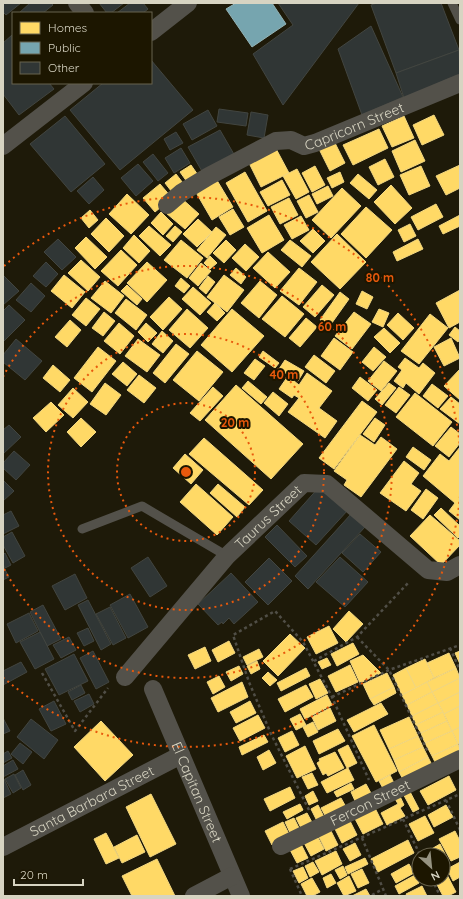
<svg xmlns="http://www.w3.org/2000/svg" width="463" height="899" font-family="Quicksand,sans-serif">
	<rect width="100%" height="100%" fill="#1e1a09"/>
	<!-- homes -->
	<g fill="#ffd966" stroke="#f3d882">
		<path d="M434 115 444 135 422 145 413 125Z"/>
		<path d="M404 116 414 138 392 147 382 126Z"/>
		<path d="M379 129 388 148 353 165 343 145Z"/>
		<path d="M415 140 425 161 401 172 392 151Z"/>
		<path d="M334 141 345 163 330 171 319 149Z"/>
		<path d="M273 143 289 173 261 187 246 157Z"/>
		<path d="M385 159 394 177 378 185 369 167Z"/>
		<path d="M191 165 200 178 190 186 180 172Z"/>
		<path d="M460 165V188L446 195 436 176Z"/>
		<path d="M315 166 325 185 312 192 302 173Z"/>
		<path d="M421 166 430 186 409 195 400 175Z"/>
		<path d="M297 169 309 192 296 199 283 176Z"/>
		<path d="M245 172 267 211 248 222 226 183Z"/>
		<path d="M340 172 344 182 332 188 327 178Z"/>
		<path d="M176 174 186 187 175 196 165 183Z"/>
		<path d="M358 174 377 190 369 199 350 183Z"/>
		<path d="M215 177 233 207 212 220 194 189Z"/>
		<path d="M282 180 290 195 268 206 260 192Z"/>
		<path d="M160 184 172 198 155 212 143 198Z"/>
		<path d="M391 185 412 208 395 224 374 202Z"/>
		<path d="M328 186 333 196 317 204 312 194Z"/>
		<path d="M342 188 361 206 331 238 312 220Z"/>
		<path d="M127 194 149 215 131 234 109 214Z"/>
		<path d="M309 195 318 212 306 218 297 201Z"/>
		<path d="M180 197 199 214 185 229 166 213Z"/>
		<path d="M289 198 298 215 280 224 271 207Z"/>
		<path d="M436 204 443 217 418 230 411 217Z"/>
		<path d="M366 207 392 230 366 258 341 234Z"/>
		<path d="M233 209 244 227 230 235 219 217Z"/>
		<path d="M90 210 98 220 89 228 81 218Z"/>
		<path d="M161 212 173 224 163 235 151 223Z"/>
		<path d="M269 215 284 240 262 253 247 228Z"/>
		<path d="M460 215V226L443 234 439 226Z"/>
		<path d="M301 216 309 230 292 239 284 225Z"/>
		<path d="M106 218 124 236 109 252 91 234Z"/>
		<path d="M198 219 212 232 197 247 183 234Z"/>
		<path d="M410 224 416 236 404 242 398 230Z"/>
		<path d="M149 226 171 245 160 256 139 236Z"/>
		<path d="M175 226 182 232 173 242 166 236Z"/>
		<path d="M216 227 226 235 207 258 197 250Z"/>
		<path d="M313 229 325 241 313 253 300 241Z"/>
		<path d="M337 234 366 262 340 289 311 262Z"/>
		<path d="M134 235 150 251 139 263 123 248Z"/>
		<path d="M86 237 107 257 95 269 75 248Z"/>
		<path d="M418 239 423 249 397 261 393 252Z"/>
		<path d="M181 240 203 258 187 278 164 260Z"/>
		<path d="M226 240 236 250 224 263 213 253Z"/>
		<path d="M290 240 311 256 302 267 281 250Z"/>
		<path d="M245 244 259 257 246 271 232 258Z"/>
		<path d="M121 250 137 265 118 286 101 271Z"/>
		<path d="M268 252 290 272 275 288 253 268Z"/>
		<path d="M210 256 217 263 210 269 204 263Z"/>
		<path d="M81 260 100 277 88 291 68 273Z"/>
		<path d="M147 262 167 280 147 302 127 283Z"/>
		<path d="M201 263 211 271 198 286 189 278Z"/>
		<path d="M236 268 246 277 241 284 230 275Z"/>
		<path d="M299 268 317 282 299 305 280 291Z"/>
		<path d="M64 275 85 292 72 308 51 291Z"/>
		<path d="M224 275 244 290 227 312 207 297Z"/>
		<path d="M208 276 215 282 206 294 199 288Z"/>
		<path d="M181 278 190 286 184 293 175 286Z"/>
		<path d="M105 281 124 296 111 313 91 298Z"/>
		<path d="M260 281 277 295 259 318 241 303Z"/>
		<path d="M127 285 142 299 137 305 121 291Z"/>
		<path d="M322 285 334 295 315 317 303 307Z"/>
		<path d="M193 287 211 303 200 315 182 299Z"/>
		<path d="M460 290V322L449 328 436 303Z"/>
		<path d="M362 291 373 297 367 309 356 304Z"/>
		<path d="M340 292 349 299 329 327 320 320Z"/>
		<path d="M282 296 304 314 285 337 262 319Z"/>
		<path d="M169 297 182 309 163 330 150 317Z"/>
		<path d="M86 298 100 309 86 326 72 315Z"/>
		<path d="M126 299 147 315 136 330 115 313Z"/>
		<path d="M215 303 225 313 217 321 207 312Z"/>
		<path d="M187 309 208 328 190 348 169 330Z"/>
		<path d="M232 309 264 336 232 372 201 345Z"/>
		<path d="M379 309 389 313 383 327 372 322Z"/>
		<path d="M104 312 115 321 103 336 92 328Z"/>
		<path d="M354 312 371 324 352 349 335 336Z"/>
		<path d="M398 313 414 328 403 340 387 325Z"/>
		<path d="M430 314 448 328 419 364 401 351Z"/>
		<path d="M306 318 317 327 300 347 289 338Z"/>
		<path d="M70 320 81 330 67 347 55 337Z"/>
		<path d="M119 323 134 336 120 354 104 341Z"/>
		<path d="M146 323 157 333 148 342 138 332Z"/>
		<path d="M455 327 460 331V339L458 342 449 335Z"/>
		<path d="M384 328 400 343 390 353 374 337Z"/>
		<path d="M162 331 173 341 163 353 152 344Z"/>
		<path d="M334 338 353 352 340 370 321 356Z"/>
		<path d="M451 338 460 358 444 366 434 347Z"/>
		<path d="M138 339 160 355 147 372 125 356Z"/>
		<path d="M176 344 189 354 165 383 153 373Z"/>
		<path d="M98 347 116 361 92 392 74 378Z"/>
		<path d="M374 347 386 357 373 371 362 362Z"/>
		<path d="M197 351 223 372 199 401 173 380Z"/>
		<path d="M263 351 279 363 275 368 259 357Z"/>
		<path d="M314 355 335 371 326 383 305 367Z"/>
		<path d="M405 358 419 368 423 363 435 373 419 394 406 383 403 388 394 381 402 370 398 367Z"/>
		<path d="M255 359 265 366 254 380 244 373Z"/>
		<path d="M285 360 304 371 298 381 279 369Z"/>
		<path d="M384 361 397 371 381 391 368 381Z"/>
		<path d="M123 362 137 374 127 386 112 374Z"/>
		<path d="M53 365 70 380 60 392 43 378Z"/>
		<path d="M460 369V400L444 386Z"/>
		<path d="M307 373 332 391 319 408 337 421 325 438 288 412 299 398 294 395 292 398 279 389 288 376 299 385Z"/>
		<path d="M139 375 156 388 144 403 127 390Z"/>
		<path d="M360 377 377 390 368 401 352 388Z"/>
		<path d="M248 381 267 397 261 404 242 388Z"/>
		<path d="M105 383 121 395 106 415 90 404Z"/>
		<path d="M389 383 396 388 382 405 375 399Z"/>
		<path d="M432 384 448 396 438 408 423 396Z"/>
		<path d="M236 385 303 444 271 479 205 420Z"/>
		<path d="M213 387 223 396 200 421 190 413Z"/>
		<path d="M399 387 410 395 396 413 385 405Z"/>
		<path d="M73 388 88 402 73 418 58 405Z"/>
		<path d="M273 392 288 404 279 416 264 403Z"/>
		<path d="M415 393 452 422 433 446 396 417Z"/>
		<path d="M451 397 460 404V424L440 409Z"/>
		<path d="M362 401 377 412 334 469 319 458Z"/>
		<path d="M51 402 64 415 46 432 33 418Z"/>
		<path d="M81 418 96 432 81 447 67 432Z"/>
		<path d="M375 418 385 425 374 442 363 434Z"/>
		<path d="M451 427 460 434V443L449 457 435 446Z"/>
		<path d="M360 435 375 445 381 437 397 449 361 497 344 485 347 480 334 471Z"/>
		<path d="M204 438 263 490 249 505 189 454Z"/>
		<path d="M413 447 431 460 424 470 406 457Z"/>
		<path d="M460 447V520L449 511 455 503 423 476 440 454 449 461Z"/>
		<path d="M185 454 203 470 191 484 173 468Z"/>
		<path d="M404 461 419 473 411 484 421 491 406 511 380 493Z"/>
		<path d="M196 484 233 517 217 535 180 502Z"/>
		<path d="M218 484 245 507 237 517 210 493Z"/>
		<path d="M426 489 438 498 423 519 411 510Z"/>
		<path d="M441 508 460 526V536L458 538 434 515Z"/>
		<path d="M430 515 460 541V545L441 565 410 536Z"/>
		<path d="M349 611 363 624 346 642 333 629Z"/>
		<path d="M329 626 338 643 316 654 307 637Z"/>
		<path d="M290 634 305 648 278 676 263 661Z"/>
		<path d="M229 641 235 653 218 662 212 650Z"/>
		<path d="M353 643 359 654 337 666 331 654Z"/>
		<path d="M205 647 211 661 195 669 188 655Z"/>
		<path d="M259 649 263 657 247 665 243 657Z"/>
		<path d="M460 651V664L455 653Z"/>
		<path d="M449 653 456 668 434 678 427 663Z"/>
		<path d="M363 655 381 673 360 683 350 661Z"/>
		<path d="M327 658 331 665 322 669 318 662Z"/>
		<path d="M425 659 434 678 416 688 406 668Z"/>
		<path d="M257 661 260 669 251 674 247 666Z"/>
		<path d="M350 665 358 682 336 692 328 676Z"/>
		<path d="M239 666 243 674 231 681 226 672Z"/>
		<path d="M306 668 310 676 281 691 277 683Z"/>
		<path d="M406 668 416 688 402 695 393 675Z"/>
		<path d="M456 668 460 678 432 692 427 682Z"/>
		<path d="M268 672 277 680 270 686 262 678Z"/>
		<path d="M387 673 394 687 370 699 363 684Z"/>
		<path d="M219 676 225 687 213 694 207 682Z"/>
		<path d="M460 678V692L438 703 432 692Z"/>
		<path d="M320 679 328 693 316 699 309 684Z"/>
		<path d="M242 682 248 697 218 712 211 698Z"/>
		<path d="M427 682 432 692 407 705 402 695Z"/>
		<path d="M306 685 313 697 285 712 278 699Z"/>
		<path d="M394 687 396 693 374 705 370 699Z"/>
		<path d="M432 692 438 703 412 716 407 705Z"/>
		<path d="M460 692V706L444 714 438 703Z"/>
		<path d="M327 695 332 705 305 719 300 709Z"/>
		<path d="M250 701 256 713 236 723 230 712Z"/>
		<path d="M381 703 388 714 354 732 347 720Z"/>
		<path d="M438 703 443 712 416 725 412 716Z"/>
		<path d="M460 706V727L452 731 444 714Z"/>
		<path d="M330 708 336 721 318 730 312 717Z"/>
		<path d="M443 712 447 721 421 733 416 725Z"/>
		<path d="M300 714 306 725 296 730 290 719Z"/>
		<path d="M258 715 265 728 240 741 233 728Z"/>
		<path d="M409 717 418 736 389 749 380 730Z"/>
		<path d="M101 721 133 755 105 781 74 747Z"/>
		<path d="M447 721 452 731 425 743 421 733Z"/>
		<path d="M313 722 318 732 308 737 303 727Z"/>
		<path d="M374 725 397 771 376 782 352 736Z"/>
		<path d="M460 727V743L458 744 452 731Z"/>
		<path d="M338 729 345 741 319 754 313 741Z"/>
		<path d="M292 731 299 745 285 752 278 738Z"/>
		<path d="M452 731 458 744 432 756 425 743Z"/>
		<path d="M264 735 268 742 242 755 239 747Z"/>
		<path d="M418 736 423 747 394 760 389 749Z"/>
		<path d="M458 744 460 749V757L438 768 432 756Z"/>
		<path d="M348 745 357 763 347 768 338 750Z"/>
		<path d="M305 746 316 769 297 778 286 756Z"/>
		<path d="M423 747 428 757 399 772 394 760Z"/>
		<path d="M269 750 276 763 263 770 257 757Z"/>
		<path d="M335 752 344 768 328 776 326 773 323 775 317 763 320 761 319 759Z"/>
		<path d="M428 757 434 769 405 783 399 772Z"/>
		<path d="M348 768 354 780 327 793 321 782Z"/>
		<path d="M312 773 318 785 308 789 302 777Z"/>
		<path d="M390 775 396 787 385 792 379 781Z"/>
		<path d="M449 776 456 790 428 805 420 791Z"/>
		<path d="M351 783 354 789 337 797 334 792Z"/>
		<path d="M366 784 372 795 356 803 351 792Z"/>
		<path d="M407 786 419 809 413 812 401 790Z"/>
		<path d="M290 787 295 798 270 811 264 799Z"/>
		<path d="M313 791 318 801 309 805 305 796Z"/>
		<path d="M398 792 404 805 400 808 405 816 387 825 381 813 398 804 393 795Z"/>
		<path d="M151 794 176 844 150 857 126 807Z"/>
		<path d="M341 798 346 807 326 817 321 808Z"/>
		<path d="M300 804 303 810 287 819 283 812Z"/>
		<path d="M373 804 383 824 363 834 353 815Z"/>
		<path d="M318 805 325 819 318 823 311 809Z"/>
		<path d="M446 805 453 817 434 827 428 815Z"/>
		<path d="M307 813 314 826 303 832 296 818Z"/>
		<path d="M347 815 357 835 342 843 332 823Z"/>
		<path d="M425 816 434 833 418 841 409 824Z"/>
		<path d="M294 818 301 832 292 837 285 822Z"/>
		<path d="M283 822 290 836 272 845 265 831Z"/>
		<path d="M328 825 338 845 326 851 316 831Z"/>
		<path d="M455 831 460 841V857L451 861 439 839Z"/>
		<path d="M315 832 324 849 311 856 302 839Z"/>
		<path d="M106 833 119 858 106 864 94 839Z"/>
		<path d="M137 835 145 852 122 863 114 847Z"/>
		<path d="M299 840 308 858 297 863 288 846Z"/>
		<path d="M408 840 414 853 378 872 371 859Z"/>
		<path d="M355 843 361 855 350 861 343 849Z"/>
		<path d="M440 844 448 860 443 863V855H423V854Z"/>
		<path d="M336 851 342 864 322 875 315 861Z"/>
		<path d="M365 858 368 864 348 874 345 867Z"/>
		<path d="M157 859 175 896H132L122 876Z"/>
		<path d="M313 862 319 872 310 877 305 866Z"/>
		<path d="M460 862V877L453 881 447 869Z"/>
		<path d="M409 864 414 873 396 883 391 874Z"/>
		<path d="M343 866 347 875 340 879 335 870Z"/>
		<path d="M303 867 308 878 299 883 293 871Z"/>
		<path d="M362 869 369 883 358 888 351 874Z"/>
		<path d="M445 871 456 892 448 896H443L434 879H443V872Z"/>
		<path d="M331 874 336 883 327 888 323 878Z"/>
		<path d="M415 875 419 883 399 894 395 886Z"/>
		<path d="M349 876 356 891 344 896 337 883Z"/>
		<path d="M312 878 320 892 312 896H307L301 884Z"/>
		<path d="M422 886 427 896H407L406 894Z"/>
		<path d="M366 889 370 896H352Z"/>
	</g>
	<!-- public -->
	<path fill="#76a5af" stroke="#93b3b5" d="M236 3H272L286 24 252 47 226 9Z"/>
	<!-- building -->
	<g fill="#303635" stroke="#424540">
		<path d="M3 3H21L6 15 3 12Z"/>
		<path d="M30 3H51L53 5 43 13H19Z"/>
		<path d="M99 3H124L111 13H107Z"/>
		<path d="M130 3H143L148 9 143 13H117Z"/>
		<path d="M278 3H359L283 105 253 54 293 25Z"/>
		<path d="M377 3H441L459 50 396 73 371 5Z"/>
		<path d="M371 26 403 97 362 115 338 49Z"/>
		<path d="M12 35 13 83H49L54 89 19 115 3 94V43Z"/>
		<path d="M459 50 460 74 404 98 396 73Z"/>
		<path d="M151 60 193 110 120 170 70 110 103 83H151Z"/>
		<path d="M219 109 248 113 246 126 217 122Z"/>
		<path d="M208 110 217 126 192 140 183 124Z"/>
		<path d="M251 112 268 115 264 138 247 135Z"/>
		<path d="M65 116 105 164 71 192 30 144Z"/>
		<path d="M220 130 235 156 203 173 188 147Z"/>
		<path d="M176 132 183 143 170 150 164 139Z"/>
		<path d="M181 148 190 163 174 173 165 158Z"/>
		<path d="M153 154 168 173 158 181 143 162Z"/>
		<path d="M138 164 153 181 136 196 121 178Z"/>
		<path d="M93 177 104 190 89 204 77 191Z"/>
		<path d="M58 239 76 257 62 270 44 252Z"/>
		<path d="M46 262 58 274 46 287 33 276Z"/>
		<path d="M3 275 19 291 3 305Z"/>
		<path d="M31 283 45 296 31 312 16 300Z"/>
		<path d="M9 305 25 320 3 342V311Z"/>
		<path d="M16 339 42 361 25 380 3 362V355Z"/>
		<path d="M9 425 21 437 3 454V430Z"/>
		<path d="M14 451 30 465 16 480 3 468V463Z"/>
		<path d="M3 480 14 491 3 501Z"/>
		<path d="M320 486 348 510 316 545 289 521Z"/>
		<path d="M11 511 19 526 3 534V515Z"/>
		<path d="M351 514 365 527 308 589 295 576Z"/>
		<path d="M277 525 307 556 295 567 265 537Z"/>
		<path d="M12 532 25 556 13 563 3 545V537Z"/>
		<path d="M360 534 381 552 363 572 342 553Z"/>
		<path d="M5 553 11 565 5 568 3 564V555Z"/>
		<path d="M148 557 167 586 150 597 131 568Z"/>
		<path d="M340 557 368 582 345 607 316 582Z"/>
		<path d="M269 558 292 581 268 605 245 582Z"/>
		<path d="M3 566 9 577 3 580Z"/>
		<path d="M231 573 258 602 234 624 229 618 223 624 222 622 218 625 198 604Z"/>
		<path d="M75 574 87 598 65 610 52 586Z"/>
		<path d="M130 594 148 627 128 638 110 605Z"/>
		<path d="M88 600 111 644 101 650 78 605Z"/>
		<path d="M43 605 61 639 47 646 30 612Z"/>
		<path d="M110 607 126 638 113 645 96 614Z"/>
		<path d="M29 613 38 631 16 643 7 624Z"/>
		<path d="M88 628 94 641 84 646 77 633Z"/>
		<path d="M40 632 54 659 35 669 20 642Z"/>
		<path d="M69 637 76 650 61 658 53 645Z"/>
		<path d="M93 651 109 682 96 689 80 658Z"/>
		<path d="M74 654 88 681 59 695 45 669Z"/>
		<path d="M21 662 27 672 3 685V671Z"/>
		<path d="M81 685 85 693 72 700 68 692Z"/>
		<path d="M89 694 94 704 80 712 74 701Z"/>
		<path d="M54 701 66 724 51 731 39 709Z"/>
		<path d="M3 718 10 731 3 734Z"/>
		<path d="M31 719 58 740 44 759 17 737Z"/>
		<path d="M20 743 32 752 23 764 11 754Z"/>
		<path d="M8 751 12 758 3 763V754Z"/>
		<path d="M13 760 18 769 3 777V766Z"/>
		<path d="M23 770 31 785 23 790 15 775Z"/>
		<path d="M14 774 21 788 13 793 5 779Z"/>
		<path d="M4 779 11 794 3 798V780Z"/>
	</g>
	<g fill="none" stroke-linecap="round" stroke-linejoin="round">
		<!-- path -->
		<g stroke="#504e46" stroke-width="2.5" stroke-dasharray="3 3" stroke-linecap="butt">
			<path d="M357 637 389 670 428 752"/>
			<path d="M450 648 460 670"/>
			<path d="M314 661 357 637 409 582"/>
			<path d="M42 673 75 731 108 688"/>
			<path d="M332 697 389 670 460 645"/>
			<path d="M446 800 460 830"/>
			<path d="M309 810 271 734 249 682 233 635 275 611 303 642 332 697 369 780"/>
			<path d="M403 819 420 855"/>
			<path d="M362 838 386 896"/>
			<path d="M290 869 460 794"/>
			<path d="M290 869 302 896"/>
			<path d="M432 879 440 896"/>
			<path d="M372 895 383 889"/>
		</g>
		<!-- service -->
		<g stroke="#53514a" stroke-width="9">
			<path d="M452 3 460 20"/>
			<path d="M82 529 142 506 227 556"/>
		</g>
		<!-- minor -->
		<g stroke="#53514a" stroke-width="18">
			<path d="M77 3 85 13"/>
			<path d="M151 32 188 3"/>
			<path d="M3 146 84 83"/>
			<path id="s1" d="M167 205 181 193 209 176 276 141 291 140 304 146 315 143 460 83"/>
			<path id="s2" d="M125 677 227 556 304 483 327 484 428 570 447 572 460 565"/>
			<path id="s3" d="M153 689 241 896"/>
			<path id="s4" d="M281 846 460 759"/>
			<path id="s5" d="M3 847 181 755"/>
			<path d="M194 896 232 876"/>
		</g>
	</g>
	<!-- distance rings -->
	<g fill="none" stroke="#e8590c" stroke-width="2" stroke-dasharray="2 4">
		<circle cx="186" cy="472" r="69"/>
		<circle cx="186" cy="472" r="138"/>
		<path d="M3 377A206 206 0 1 1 3 567"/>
		<path d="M460 496A275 275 0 0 1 4 678M4 266A275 275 0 0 1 460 448"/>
	</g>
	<g text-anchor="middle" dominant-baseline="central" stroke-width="4" stroke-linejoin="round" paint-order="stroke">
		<!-- street labels -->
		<g font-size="14" fill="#d7d4c2" stroke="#1c1600">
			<text stroke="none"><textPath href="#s1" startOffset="210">Capricorn Street</textPath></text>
			<text stroke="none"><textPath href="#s2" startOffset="215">Taurus Street</textPath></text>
			<text stroke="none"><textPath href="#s3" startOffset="112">El Capitan Street</textPath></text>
			<text stroke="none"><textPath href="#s5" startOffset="100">Santa Barbara Street</textPath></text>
			<text stroke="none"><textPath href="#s4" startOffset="99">Fercon Street</textPath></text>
		</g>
	</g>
	<circle cx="186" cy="472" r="6" fill="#e8590c" stroke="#1c1600" stroke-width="2"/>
	<g font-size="12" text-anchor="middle" font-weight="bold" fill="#e8590c" stroke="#1c1600" stroke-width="4" stroke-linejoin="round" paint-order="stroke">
		<text x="380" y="282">80 m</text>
		<text x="332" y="331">60 m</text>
		<text x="284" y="379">40 m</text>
		<text x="235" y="427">20 m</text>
	</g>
	<!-- border -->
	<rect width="463" height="899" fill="none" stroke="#d7d4c2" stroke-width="8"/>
	<!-- legend -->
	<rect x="12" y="12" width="140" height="72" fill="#1c1600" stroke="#67624e"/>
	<rect x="20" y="22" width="20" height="12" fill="#ffd966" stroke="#67624e"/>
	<text x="48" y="32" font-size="12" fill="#d7d4c2">Homes</text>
	<rect x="20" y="42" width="20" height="12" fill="#76a5af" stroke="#67624e"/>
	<text x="48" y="52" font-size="12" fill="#d7d4c2">Public</text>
	<rect x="20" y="62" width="20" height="12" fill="#303635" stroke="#67624e"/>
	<text x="48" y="72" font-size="12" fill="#d7d4c2">Other</text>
	<!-- north arrow -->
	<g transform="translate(431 867) rotate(153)"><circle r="19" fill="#1c1600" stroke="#67624e"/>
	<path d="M0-3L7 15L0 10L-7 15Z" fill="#969381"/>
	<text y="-6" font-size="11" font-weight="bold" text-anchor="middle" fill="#d7d4c2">N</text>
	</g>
	<!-- scale -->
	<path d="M14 879v6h69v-6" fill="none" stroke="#d7d4c2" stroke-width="2"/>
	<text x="20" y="879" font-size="12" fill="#d7d4c2" stroke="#1c1600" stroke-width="3" paint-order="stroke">20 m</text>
</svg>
